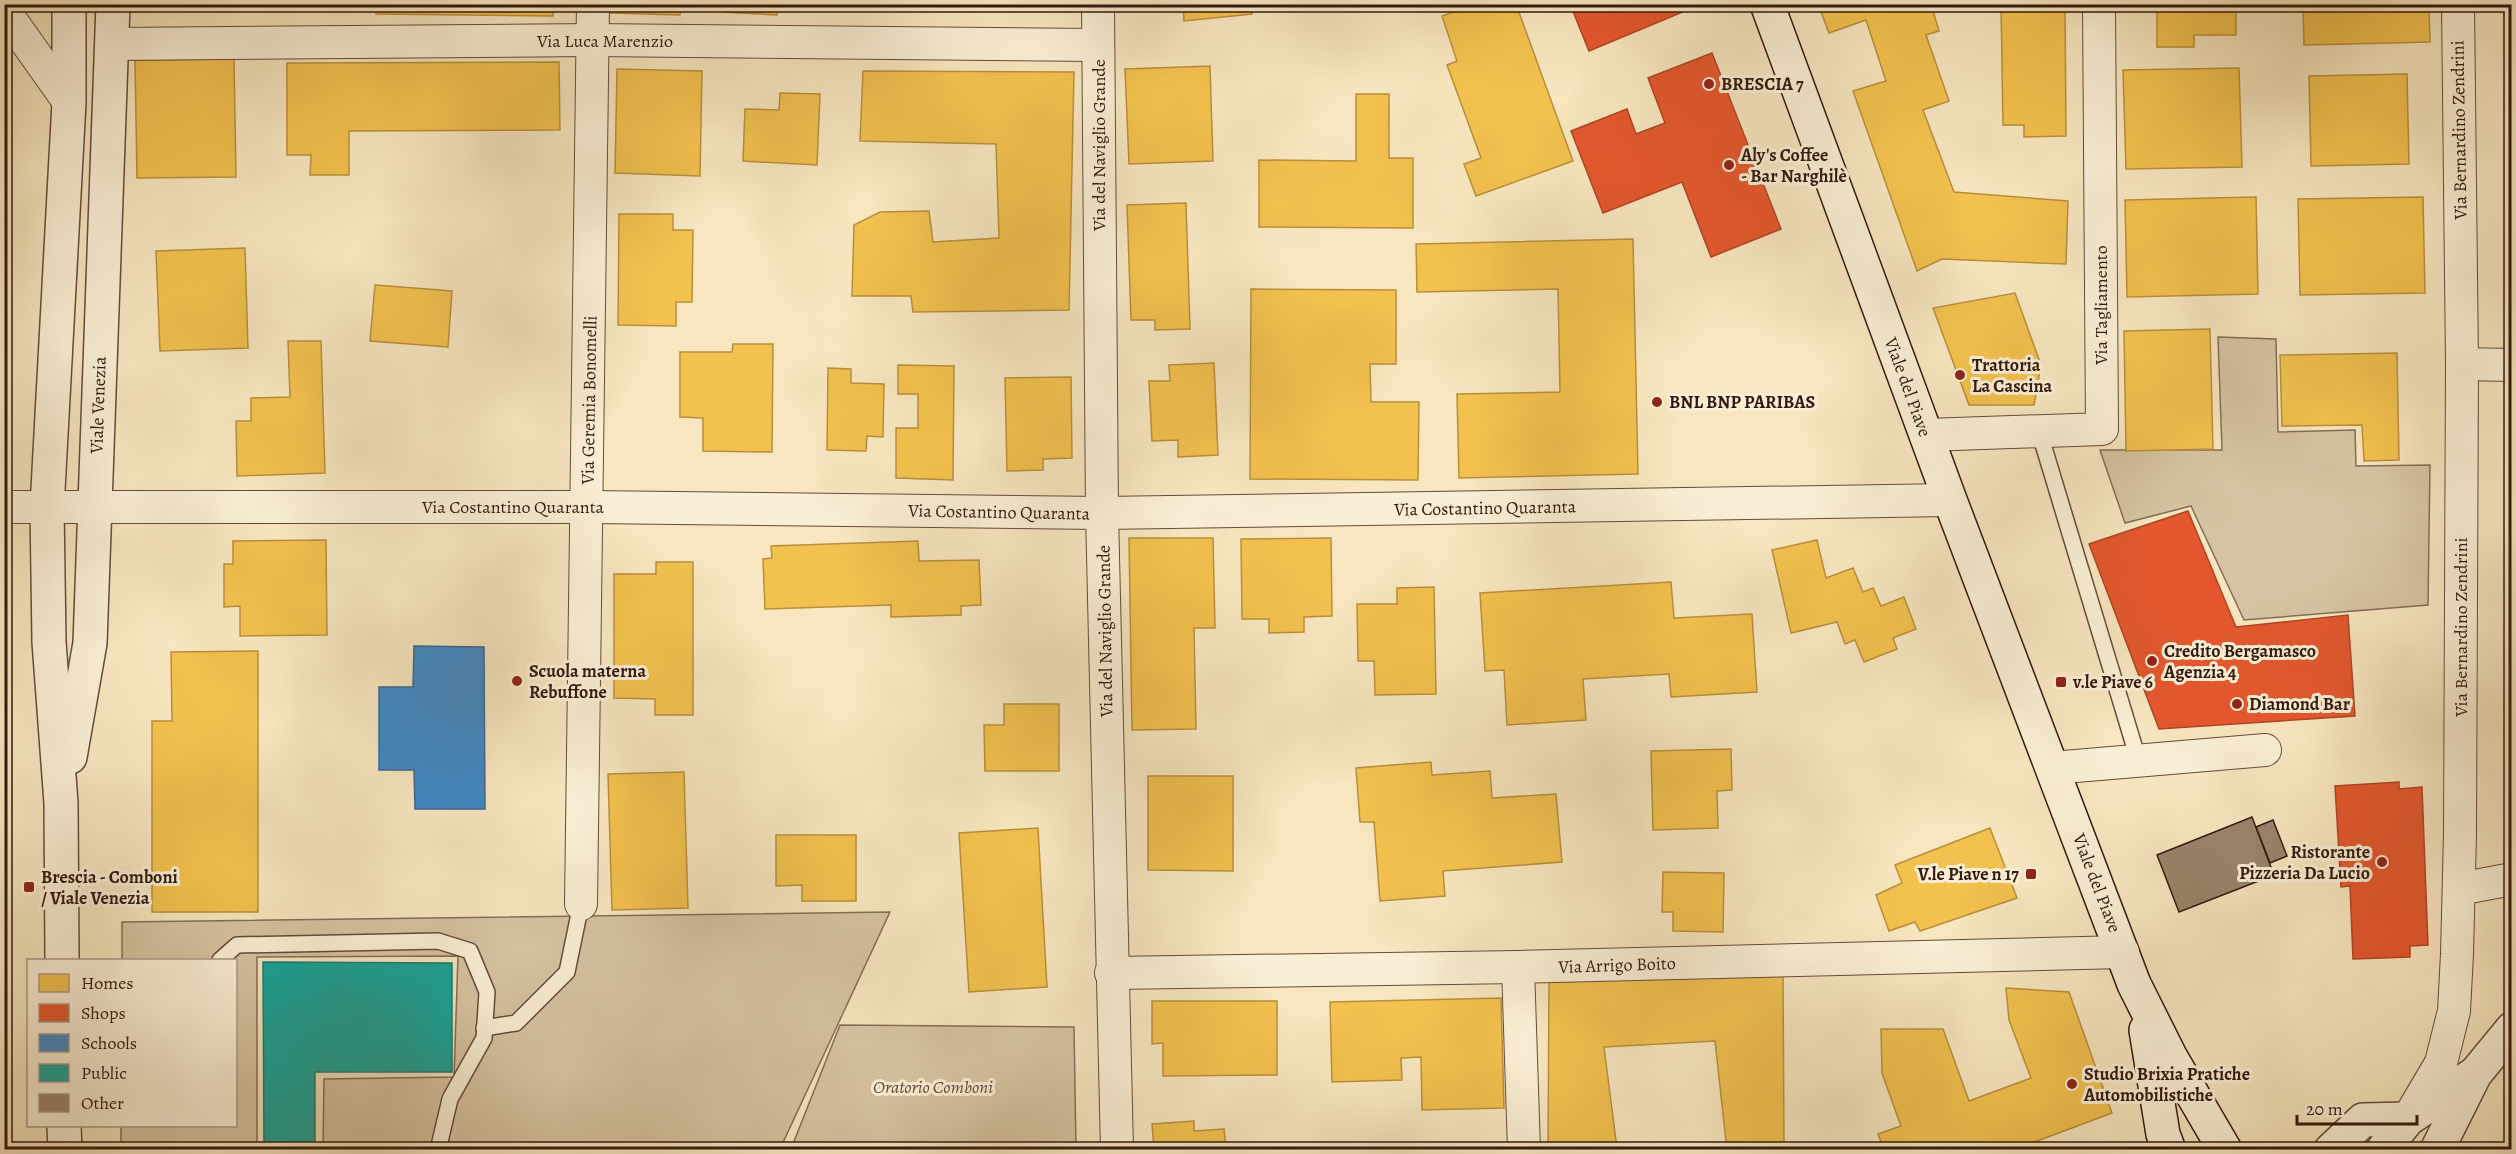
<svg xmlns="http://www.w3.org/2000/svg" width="2516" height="1154" font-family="Alegreya,serif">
	<rect width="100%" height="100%" fill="#f7e6bf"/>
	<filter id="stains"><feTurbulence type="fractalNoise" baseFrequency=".00333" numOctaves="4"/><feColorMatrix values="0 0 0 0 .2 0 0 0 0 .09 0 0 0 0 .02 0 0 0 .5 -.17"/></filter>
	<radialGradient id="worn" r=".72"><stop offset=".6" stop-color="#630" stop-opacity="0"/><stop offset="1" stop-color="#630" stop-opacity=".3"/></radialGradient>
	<!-- green -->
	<g fill="#d6c3a1" stroke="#846e58" stroke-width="1.5">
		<path d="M2218 337 2276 339 2278 432 2355 430 2356 466 2430 465 2428 605 2244 620 2191 506 2125 523 2100 450H2222Z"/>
		<path d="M890 912 780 1149H323L324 1079 454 1077 458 956 257 957V1149L121 1150V1126H236V960H122V922Z"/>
		<path d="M840 1025 1074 1027 1076 1149H791Z"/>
	</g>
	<!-- homes -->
	<g fill="#f2c14e" stroke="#b98f3b" stroke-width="1.5">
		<path d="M377 4H553V16L376 14Z"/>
		<path d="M610 4H681L680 15 610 13Z"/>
		<path d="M723 4H777V15L723 12Z"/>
		<path d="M1183 4H1251L1252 14 1184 21Z"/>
		<path d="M1475 4H1516L1573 161 1476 196 1464 164 1481 158 1447 65 1457 61 1442 16Z"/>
		<path d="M1818 4H1931L1939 31 1926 35 1949 101 1923 110 1954 192 2068 201 2066 264 1942 259 1917 271 1853 91 1886 81 1866 20 1829 33Z"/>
		<path d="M2001 4H2065L2066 136 2024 137V125H2003Z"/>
		<path d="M2157 4H2236V35H2194V47H2157Z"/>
		<path d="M2303 4H2429L2430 42 2304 45Z"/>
		<path d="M234 59 236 177 137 178 135 60Z"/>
		<path d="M559 62 560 130 349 131V175H310L311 155H287V63Z"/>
		<path d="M1210 66 1213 161 1129 164 1125 69Z"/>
		<path d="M2239 68 2242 167 2126 169 2123 70Z"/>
		<path d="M617 69 702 71 700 176 615 173Z"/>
		<path d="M863 71 1074 72 1069 310 913 312 911 296H852L854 225 880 212 929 211 933 242 999 238 996 144 860 141Z"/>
		<path d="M2407 74 2409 164 2311 166 2309 76Z"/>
		<path d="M780 93 820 94 817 165 743 161 745 109 779 110Z"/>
		<path d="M1356 94H1389V158H1413V228L1259 227V160L1356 161Z"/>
		<path d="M2256 197 2258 294 2127 297 2125 200Z"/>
		<path d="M2423 197 2425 293 2300 295 2298 199Z"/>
		<path d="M1186 203 1190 329 1155 330V320H1131L1127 205Z"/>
		<path d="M619 214H673V230H693L692 302H676V326L618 325Z"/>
		<path d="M1633 239 1638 474 1459 478 1457 394 1560 392 1558 289 1417 292 1416 244Z"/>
		<path d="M245 248 248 348 160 351 156 251Z"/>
		<path d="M375 285 452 291 448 347 370 341Z"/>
		<path d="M1251 289 1396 290V364H1370L1371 402H1419L1418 480 1250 479Z"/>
		<path d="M2015 293 2041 365 2034 405H1969L1933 308Z"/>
		<path d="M2210 329 2213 449 2126 451 2124 331Z"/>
		<path d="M288 341H321L325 473 237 476 236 421H251V398L290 397Z"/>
		<path d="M733 344H773L772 452 703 451V418L680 417V352H732Z"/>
		<path d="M2397 353 2399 460 2364 461 2362 425 2282 426 2280 355Z"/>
		<path d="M1214 363 1218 455 1178 457V440L1152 441 1149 381H1170L1169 365Z"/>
		<path d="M898 365 954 366 953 480 896 478V428H918V394H898Z"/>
		<path d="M828 368 851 369V383L884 384 883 437 867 436 866 451 827 450Z"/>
		<path d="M1071 377 1072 458 1043 459V470L1007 471 1005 378Z"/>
		<path d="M1129 538H1213L1215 628H1194L1196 729 1132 730Z"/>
		<path d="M1331 538 1332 616 1304 617V632L1269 633V619H1242L1241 539Z"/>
		<path d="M326 540 327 635 240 636V606L224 607V564H233V541Z"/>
		<path d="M1817 540 1826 578 1853 568 1863 592 1873 588 1881 606 1904 597 1916 629 1893 638 1897 649 1864 662 1855 640 1845 644 1837 622 1791 633 1772 550Z"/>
		<path d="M918 541 919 561 979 560 981 605 961 606V615L891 617V605L765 609 763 559 772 558 771 546Z"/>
		<path d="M656 562H693V715H655V699L614 698V574H656Z"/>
		<path d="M1671 582 1674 618 1752 614 1757 692 1671 697 1669 674 1583 679 1586 720 1507 725 1504 670 1485 671 1480 593Z"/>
		<path d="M1434 587 1436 694 1375 695 1374 661H1358L1357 604H1397V588Z"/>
		<path d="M258 651V912H152V721H172L171 652Z"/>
		<path d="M1004 704H1059V771H985L984 725H1004Z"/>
		<path d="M1731 749 1732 790 1717 791 1718 828 1653 830 1651 751Z"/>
		<path d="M1431 762 1432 775 1490 771 1492 798 1556 794 1562 862 1443 871 1445 896 1380 901 1374 822H1360L1356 768Z"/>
		<path d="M684 772 688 908 612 910 608 774Z"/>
		<path d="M1148 776H1233V871L1148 870Z"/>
		<path d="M1038 828 1047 987 969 992 959 833Z"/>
		<path d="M1990 828 2017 898 1920 931 1915 922 1889 931 1876 895 1902 883 1895 865Z"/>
		<path d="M776 835H856V901H802V885L776 886Z"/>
		<path d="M1663 872 1724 873 1723 932 1673 931V912H1662Z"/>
		<path d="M1783 975 1784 1149 1727 1150 1715 1041 1604 1047 1616 1141 1629 1150H1548L1549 982Z"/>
		<path d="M2006 988 2069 992 2112 1113 2013 1150H1884L1878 1134 1901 1126 1882 1073 1881 1029H1943L1969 1101 2031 1078 2009 1020Z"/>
		<path d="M1501 998 1504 1108 1422 1110 1421 1057 1401 1058 1402 1080 1332 1082 1330 1002Z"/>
		<path d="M1152 1001H1277V1075L1163 1076V1043L1152 1044Z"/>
		<path d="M1194 1121V1131L1224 1129 1226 1150H1154L1152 1124Z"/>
	</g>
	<!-- shops -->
	<g fill="#e4572e" stroke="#af4425" stroke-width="1.5">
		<path d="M1570 4H1691L1692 8 1589 51Z"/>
		<path d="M1712 53 1781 229 1711 257 1682 182 1603 213 1571 131 1627 109 1636 134 1665 123 1648 78Z"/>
		<path d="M2188 511 2236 627 2348 615 2355 716 2159 729 2089 544Z"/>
		<path d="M2399 782V789L2422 787 2428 945 2410 946V957L2353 959 2350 886 2341 887 2335 786Z"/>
	</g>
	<!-- schools -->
	<path fill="#3f88c5" stroke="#3b678e" stroke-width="1.5" d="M414 646 484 647 485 809H415L414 770H379V687H413Z"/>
	<!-- public -->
	<path fill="#17a398" stroke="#1f7a6f" stroke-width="1.5" d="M263 962 452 963V1072H315V1150H264Z"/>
	<!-- building -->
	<g fill="#99846b" stroke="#33190f" stroke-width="1.5">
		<path d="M2252 817 2274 875 2179 912 2157 855Z"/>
		<path d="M2273 820 2287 856 2270 863 2256 827Z"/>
	</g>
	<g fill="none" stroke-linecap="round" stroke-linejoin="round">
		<!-- service casing -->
		<g stroke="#644c3b" stroke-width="18">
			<g id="service">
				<path d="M2039 431 2139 762"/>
				<path d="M220 960 237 945 438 941 470 951 487 992 484 1038 450 1099 438 1150"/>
				<path d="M484 1028 516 1023 567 972 581 904"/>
			</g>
		</g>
		<!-- minor casing -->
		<g stroke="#644c3b" stroke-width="34">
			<g id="minor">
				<path d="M7 4 10 19 69 102"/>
				<path d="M1098 4 1102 513 1117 1150"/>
				<path d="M112 44 593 40 1098 45"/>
				<path d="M2462 364 2512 365"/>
				<path d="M1926 435 2102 429 2099 4"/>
				<path d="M4 507H588L1102 513 1950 500"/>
				<path d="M2052 768 2265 750"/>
				<path d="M2459 889 2512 879"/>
				<path d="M581 904 593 4"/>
				<path d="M1518 967 1524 1150"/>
				<path d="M1111 973 1518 967 2123 952"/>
				<path d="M2408 1119 2441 1063 2454 1011 2457 954 2460 834 2462 364 2458 4"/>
			</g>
		</g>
		<!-- tertiary casing -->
		<g stroke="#644c3b" stroke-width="36">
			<g id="tertiary">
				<path d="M70 757 90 643 113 4"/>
				<path d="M62 960 61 803 49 642 47 508 69 102V4"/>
				<path d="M64 1126 65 1150"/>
				<path d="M2331 1150 2363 1120 2408 1119"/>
				<path d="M2383 1150 2408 1119 2473 1075"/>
				<path d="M2437 1150 2475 1074 2512 1029"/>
			</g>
		</g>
		<!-- secondary casing -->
		<g stroke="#33190f" stroke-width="36">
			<g id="secondary">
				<path d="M1767 4 1950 500 2134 984 2170 1056 2225 1150"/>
				<path d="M2146 1030 2163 1134 2169 1150"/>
			</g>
		</g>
		<!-- service -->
		<use href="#service" stroke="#faefd5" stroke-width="15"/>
		<!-- minor -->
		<use href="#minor" stroke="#faefd5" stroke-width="32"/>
		<!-- tertiary -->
		<use href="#tertiary" stroke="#faefd5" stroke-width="33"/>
		<!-- secondary -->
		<use href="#secondary" stroke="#faefd5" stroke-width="33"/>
	</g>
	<!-- markers -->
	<g fill="#8f2418" stroke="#faefd5" stroke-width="2">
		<circle cx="1709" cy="84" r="6"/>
		<circle cx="1729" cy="165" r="6"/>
		<circle cx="1960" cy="375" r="6"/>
		<circle cx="1657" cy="402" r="6"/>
		<circle cx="2152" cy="661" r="6"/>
		<circle cx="517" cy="681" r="6"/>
		<rect x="2055" y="676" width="12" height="12" rx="3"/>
		<circle cx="2237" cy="704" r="6"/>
		<circle cx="2382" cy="862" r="6"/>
		<rect x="2025" y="868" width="12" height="12" rx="3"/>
		<rect x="23" y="881" width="12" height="12" rx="3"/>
		<circle cx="2072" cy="1084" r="6"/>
	</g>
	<g text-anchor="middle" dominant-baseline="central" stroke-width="6" stroke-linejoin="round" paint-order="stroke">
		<!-- street labels -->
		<g font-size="18" fill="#33190f" stroke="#faefd5">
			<text x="605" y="41">Via Luca Marenzio</text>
			<text transform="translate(2459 130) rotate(-91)">Via Bernardino Zendrini</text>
			<text transform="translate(1099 145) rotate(-90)">Via del Naviglio Grande</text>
			<text transform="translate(2101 305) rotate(-90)">Via Tagliamento</text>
			<text transform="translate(1908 387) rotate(70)">Viale del Piave</text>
			<text transform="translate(589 400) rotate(-89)">Via Geremia Bonomelli</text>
			<text transform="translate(98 405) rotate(-88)">Viale Venezia</text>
			<text x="513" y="507">Via Costantino Quaranta</text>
			<text transform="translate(1485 508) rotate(-1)">Via Costantino Quaranta</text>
			<text transform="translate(999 512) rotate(1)">Via Costantino Quaranta</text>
			<text transform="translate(2461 627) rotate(-90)">Via Bernardino Zendrini</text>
			<text transform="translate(1105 631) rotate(-91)">Via del Naviglio Grande</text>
			<text transform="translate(2097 883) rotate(69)">Viale del Piave</text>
			<text transform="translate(1617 965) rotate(-2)">Via Arrigo Boito</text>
		</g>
		<!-- poi labels -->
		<g font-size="18" font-weight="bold" fill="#33190f" stroke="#faefd5" text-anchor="start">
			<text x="1721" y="84">BRESCIA 7</text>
			<text x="1741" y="155">Aly's Coffee<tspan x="1741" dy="21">- Bar Narghilè</tspan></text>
			<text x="1972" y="365">Trattoria<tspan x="1972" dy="21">La Cascina</tspan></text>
			<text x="1669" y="402">BNL BNP PARIBAS</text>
			<text x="2164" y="651">Credito Bergamasco<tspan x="2164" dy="21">Agenzia 4</tspan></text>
			<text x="529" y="671">Scuola materna<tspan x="529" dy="21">Rebuffone</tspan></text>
			<text x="2073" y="682">v.le Piave 6</text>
			<text x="2249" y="704">Diamond Bar</text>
			<text x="2370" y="852" text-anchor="end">Ristorante<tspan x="2370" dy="21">Pizzeria Da Lucio</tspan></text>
			<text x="2019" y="874" text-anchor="end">V.le Piave n 17</text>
			<text x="41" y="877">Brescia - Comboni<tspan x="41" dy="21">/ Viale Venezia</tspan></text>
			<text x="2084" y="1074">Studio Brixia Pratiche<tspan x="2084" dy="21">Automobilistiche</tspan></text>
		</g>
		<!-- park labels -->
		<g font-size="18" font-style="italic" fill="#644c3b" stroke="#faefd5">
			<text x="933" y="1087">Oratorio Comboni</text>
		</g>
	</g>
	<!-- margin -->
	<rect width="2516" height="1154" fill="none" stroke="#f7e6bf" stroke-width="24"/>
	<rect x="6" y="6" width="2504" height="1142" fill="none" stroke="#33190f" stroke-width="3"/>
	<rect x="12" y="12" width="2492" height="1130" fill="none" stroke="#33190f" stroke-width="1.5"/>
	<!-- legend -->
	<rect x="27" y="959" width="210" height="168" fill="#faefd5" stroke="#aa9986" stroke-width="1.5"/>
	<rect x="39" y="974" width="30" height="18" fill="#f2c14e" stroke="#aa9986" stroke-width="1.5"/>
	<text x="81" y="989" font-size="18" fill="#33190f">Homes</text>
	<rect x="39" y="1004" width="30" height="18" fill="#e4572e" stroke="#aa9986" stroke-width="1.5"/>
	<text x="81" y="1019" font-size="18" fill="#33190f">Shops</text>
	<rect x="39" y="1034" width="30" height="18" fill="#3f88c5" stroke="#aa9986" stroke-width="1.5"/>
	<text x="81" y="1049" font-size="18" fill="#33190f">Schools</text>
	<rect x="39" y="1064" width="30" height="18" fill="#17a398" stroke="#aa9986" stroke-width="1.5"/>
	<text x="81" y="1079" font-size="18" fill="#33190f">Public</text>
	<rect x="39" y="1094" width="30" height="18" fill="#99846b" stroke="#aa9986" stroke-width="1.5"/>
	<text x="81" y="1109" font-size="18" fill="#33190f">Other</text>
	<!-- scale -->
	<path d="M2297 1115v9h120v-9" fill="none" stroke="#33190f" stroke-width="3"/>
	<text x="2306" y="1115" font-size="18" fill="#33190f" stroke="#faefd5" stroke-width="4.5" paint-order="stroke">20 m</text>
	<rect width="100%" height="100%" filter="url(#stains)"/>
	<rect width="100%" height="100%" fill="url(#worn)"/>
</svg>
